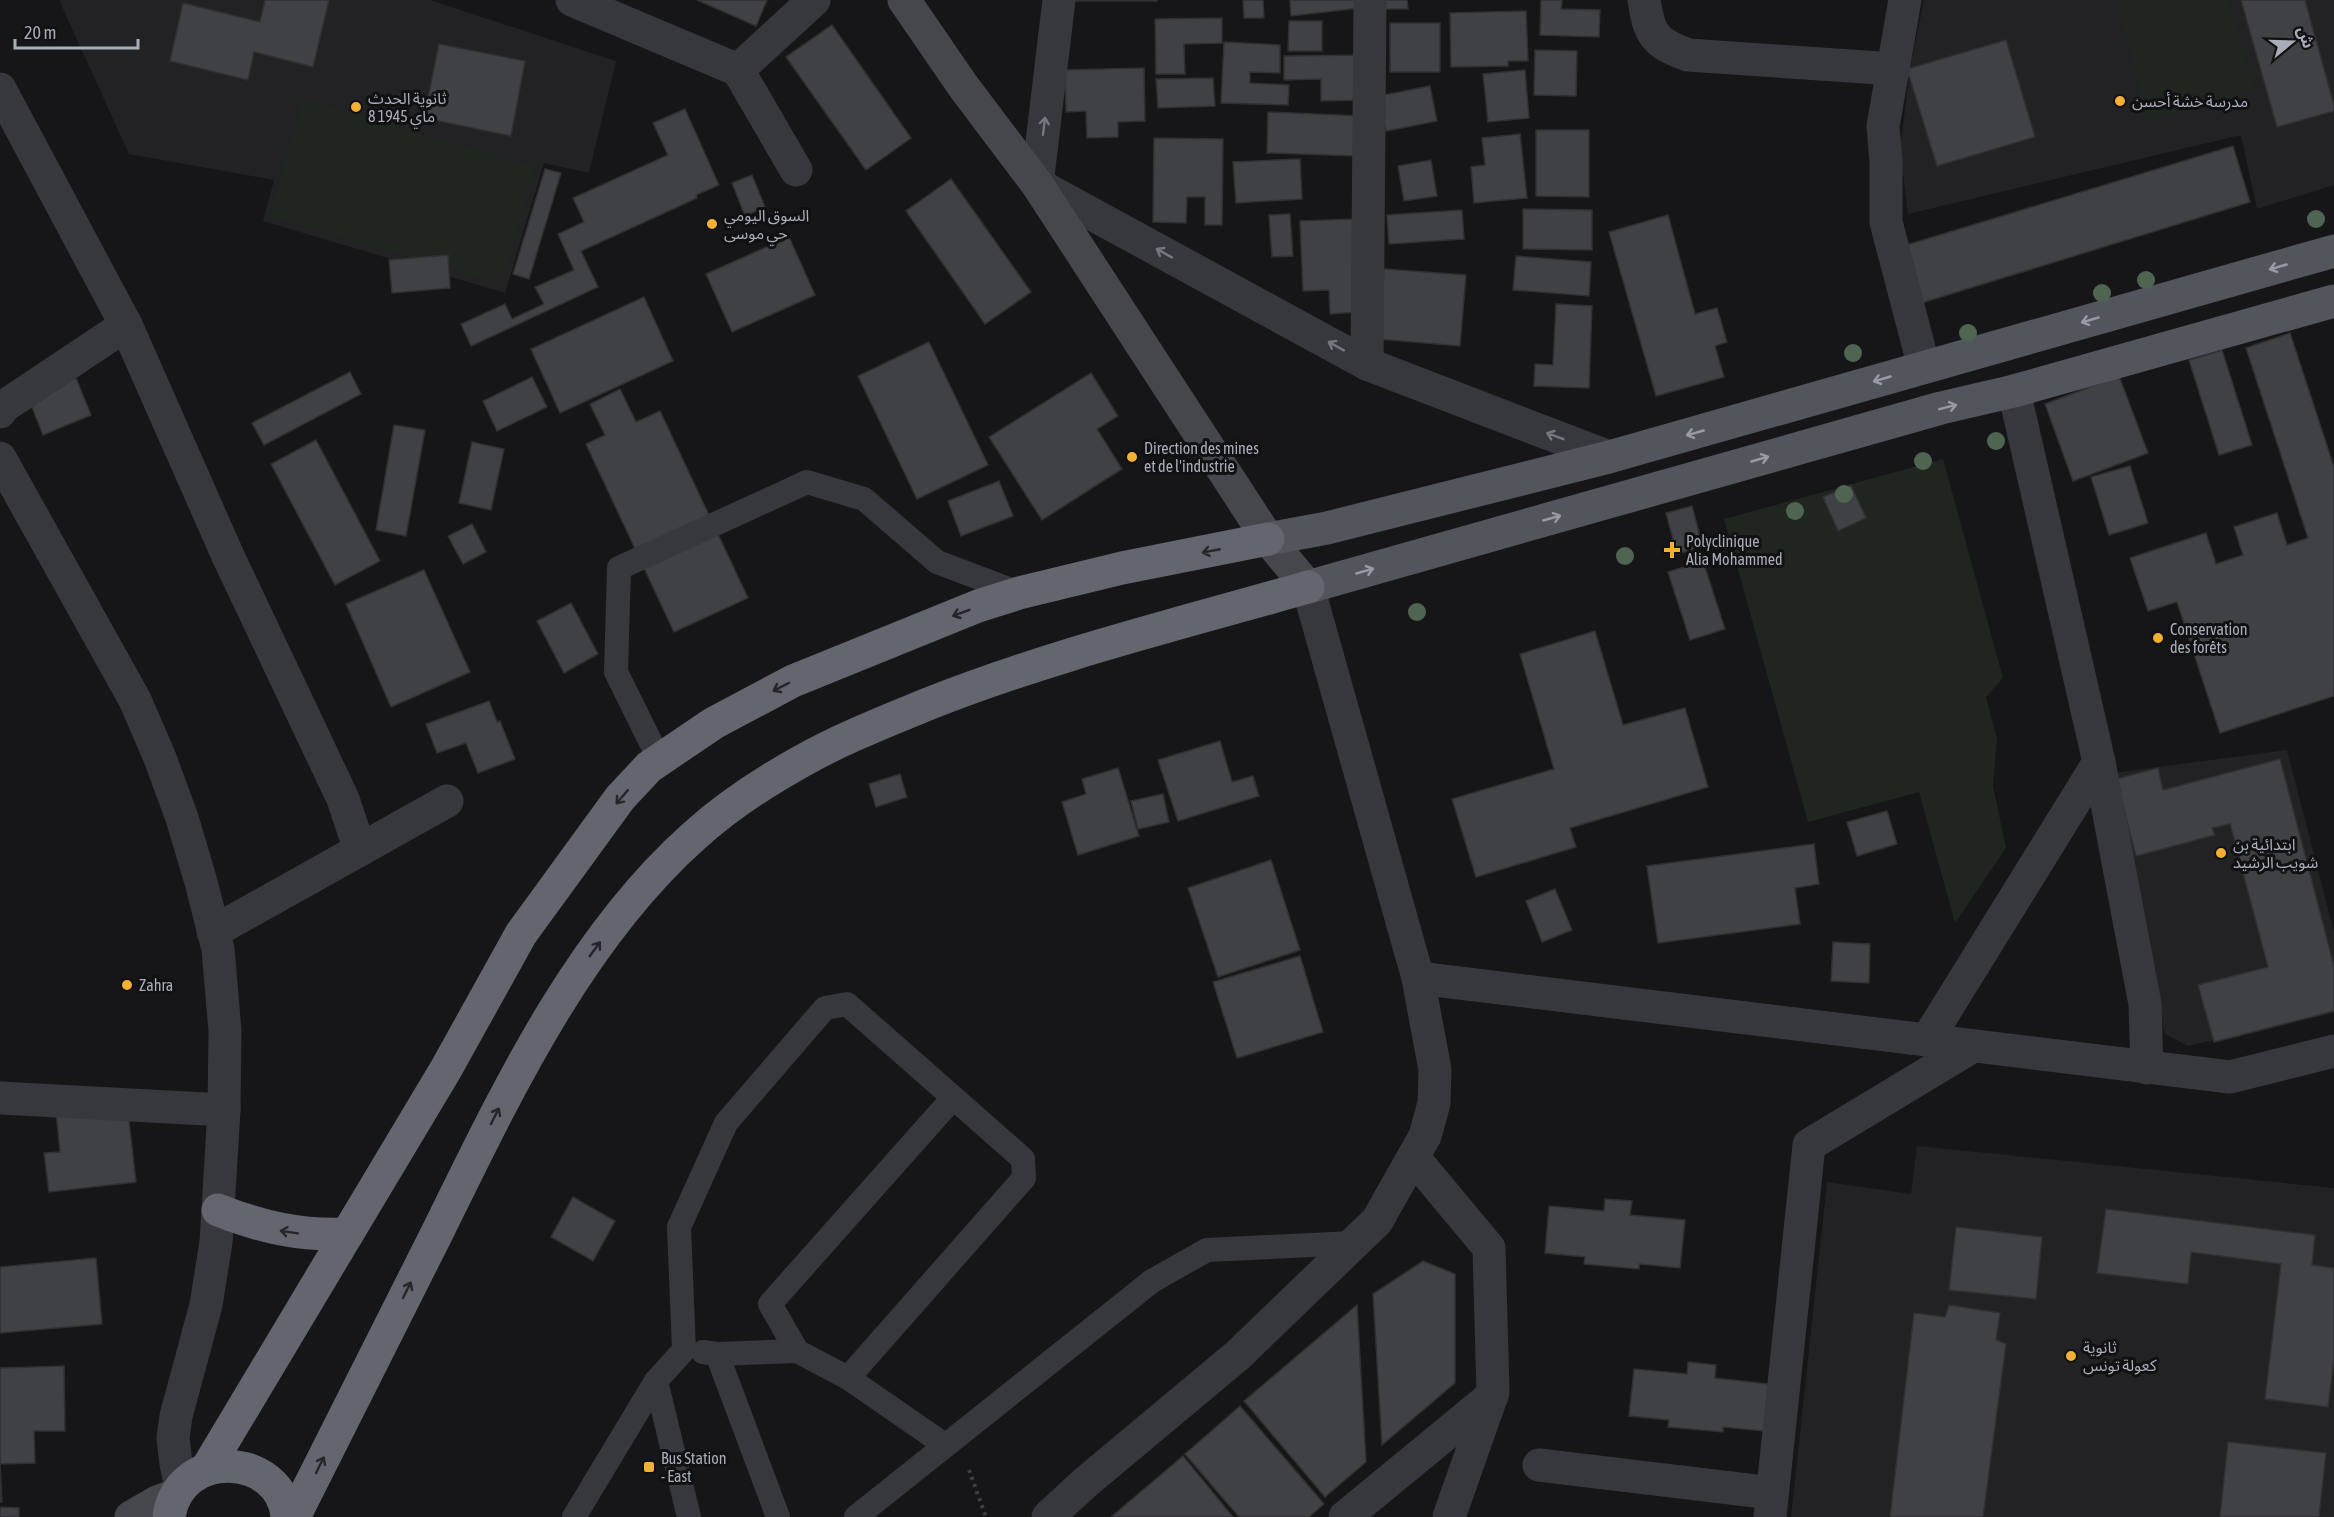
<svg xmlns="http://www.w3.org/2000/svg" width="2334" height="1517" font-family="'Asap Condensed','Noto Sans Arabic',sans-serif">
	<rect width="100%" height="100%" fill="#161618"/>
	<!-- built -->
	<g fill="#222225">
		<path d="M59 0H430L616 61 589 173 544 163 505 293 263 221 274 180 129 154Z"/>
		<path d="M1924 0H2334V185L2257 209 2241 135 1908 214 1900 149 1910 68Z"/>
		<path d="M2287 750 2334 932V1013L2188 1046 2165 1034 2113 773Z"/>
		<path d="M1917 1146 2334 1188V1517H1791L1827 1182 1911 1194Z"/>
	</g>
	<!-- green -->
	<g fill="#1e261f">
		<path d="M2116 0H2229L2254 92 2148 120Z"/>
		<path d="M303 99 535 167 501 284 269 216Z"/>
		<path d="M1943 459 2003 678 1986 697 1997 739 1993 786 2006 848 1955 923 1919 792 1808 822 1724 519Z"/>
	</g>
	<!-- building -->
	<g fill="#404145" stroke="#303034" stroke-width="1.5">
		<path d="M265 0H329L313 67 254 52 248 80 170 61 183 3 260 22Z"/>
		<path d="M697 0H767L756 26Z"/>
		<rect x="1069" y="0" width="88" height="1"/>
		<path d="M1243 0H1263L1264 18H1244Z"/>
		<path d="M1290 0H1358L1359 8 1291 16Z"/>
		<path d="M1374 0H1407L1408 9H1374Z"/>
		<path d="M1541 0H1562L1561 9 1600 10 1599 37 1540 35Z"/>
		<path d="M2241 0H2305L2334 105V111L2277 127Z"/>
		<path d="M1526 11 1528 61H1508V66L1451 67 1450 13Z"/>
		<path d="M1222 18V43L1184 44 1185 74H1156L1155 19Z"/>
		<path d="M1289 21H1322V51H1288Z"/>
		<rect x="1390" y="23" width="50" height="49"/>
		<path d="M832 25 911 138 866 170 786 57Z"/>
		<path d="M2006 40 2035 137 1937 166 1907 69Z"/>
		<path d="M1224 42 1280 45V73L1250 72V83L1289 85 1288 105 1221 103Z"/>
		<path d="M439 44 525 61 511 136 424 118Z"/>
		<path d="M1535 50 1577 51 1576 96 1534 95Z"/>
		<path d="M1362 55 1363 100 1321 101V79L1284 80V56Z"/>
		<path d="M1144 68 1145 121 1118 122V137L1087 138 1086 111 1066 112 1065 70Z"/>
		<path d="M1525 70 1529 118 1488 122 1483 74Z"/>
		<path d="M1213 78 1215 106 1158 108 1156 79Z"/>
		<path d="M1430 86 1437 121 1386 131 1379 96Z"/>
		<path d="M685 109 719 185 696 195 697 198 581 251 598 287 471 346 461 324 505 304 512 319 544 304 535 287 574 270 558 234 584 222 573 198 668 155 653 123Z"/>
		<path d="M1268 112 1360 116 1358 156 1267 153Z"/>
		<path d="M1536 130H1589V197L1536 196Z"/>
		<path d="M1520 134 1527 198 1474 203 1471 167 1485 165 1482 138Z"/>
		<path d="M1154 138 1223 139 1222 225H1205V197H1187L1186 223 1153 222Z"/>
		<path d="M2233 146 2250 202 1918 304 1900 247Z"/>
		<path d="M1300 159 1302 199 1236 203 1233 162Z"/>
		<path d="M1431 160 1437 196 1404 201 1398 166Z"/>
		<path d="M545 169 561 173 529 279 513 274Z"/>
		<path d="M752 175 765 207 745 216 732 183Z"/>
		<path d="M951 179 1031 292 985 324 906 211Z"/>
		<path d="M1523 209 1592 210V250L1523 249Z"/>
		<path d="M1462 210 1464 239 1389 244 1387 215Z"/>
		<path d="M1290 214 1293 256 1272 257 1269 215Z"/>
		<path d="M1668 215 1695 314 1717 308 1727 342 1715 346 1724 377 1656 396 1609 232Z"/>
		<path d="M1353 219 1358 312 1330 314 1329 290 1303 291 1300 221Z"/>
		<path d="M789 237 815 295 732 332 706 274Z"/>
		<path d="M448 255 450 288 392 293 389 260Z"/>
		<path d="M1516 256 1591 262 1589 296 1513 290Z"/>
		<path d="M1384 269 1466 275 1460 346 1378 339Z"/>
		<path d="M644 297 673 361 560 413 531 349Z"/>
		<path d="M1556 304 1592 306 1589 388 1534 386 1535 364 1553 365Z"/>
		<path d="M2290 333 2334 467V696L2220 733 2177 602 2148 611 2130 558 2206 533 2216 564 2243 555 2234 527 2277 513 2287 545 2308 538 2246 348Z"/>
		<path d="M929 342 988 465 917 499 858 376Z"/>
		<path d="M2222 350 2252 445 2219 455 2189 360Z"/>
		<path d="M350 372 361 394 264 445 252 423Z"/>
		<path d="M1091 373 1118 416 1097 429 1122 469 1042 520 989 437Z"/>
		<path d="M2119 376 2148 453 2073 481 2045 404Z"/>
		<path d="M532 377 547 407 497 431 483 401Z"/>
		<path d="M76 378 91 415 43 435 28 397Z"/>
		<path d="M620 389 636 422 660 411 748 598 674 632 586 444 605 435 590 404Z"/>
		<path d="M394 425 425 430 406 536 376 530Z"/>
		<path d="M316 440 380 561 335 585 271 464Z"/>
		<path d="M472 442 504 449 491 510 459 503Z"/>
		<path d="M2130 466 2148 523 2109 535 2091 477Z"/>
		<path d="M999 481 1013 516 961 536 948 501Z"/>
		<path d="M1851 485 1866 518 1838 531 1823 497Z"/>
		<path d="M1692 506 1703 547 1677 554 1666 513Z"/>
		<path d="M472 524 486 552 463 564 448 536Z"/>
		<path d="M1703 561 1725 629 1690 640 1668 572Z"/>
		<path d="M424 570 470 672 391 707 346 604Z"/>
		<path d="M571 603 598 654 564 673 537 621Z"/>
		<path d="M1595 631 1623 725 1685 708 1708 787 1570 828 1576 847 1476 877 1452 799 1554 769 1520 654Z"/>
		<path d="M489 701 497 722 500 721 515 759 478 773 466 743 437 753 426 724Z"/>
		<path d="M1220 741 1232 782 1253 776 1259 796 1178 821 1158 760Z"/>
		<path d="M2280 759 2334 966V1011L2214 1042 2198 985 2268 967 2230 824 2212 828 2215 835 2136 856 2116 779 2158 768 2163 790Z"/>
		<path d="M1118 768 1139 836 1078 855 1062 802 1086 794 1082 779Z"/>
		<path d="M900 774 907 797 876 807 869 784Z"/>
		<path d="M1163 794 1169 822 1138 829 1131 801Z"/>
		<path d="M1887 811 1897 844 1857 856 1847 822Z"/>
		<path d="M1814 844 1819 884 1795 888 1800 924 1658 943 1647 866Z"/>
		<path d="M1271 860 1300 950 1218 977 1188 888Z"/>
		<path d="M1555 889 1572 930 1542 942 1526 901Z"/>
		<path d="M1833 942 1870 944 1869 983 1831 981Z"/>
		<path d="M1300 956 1323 1032 1237 1058 1213 982Z"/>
		<path d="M127 1103 136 1182 49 1192 44 1153 60 1152 56 1111Z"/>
		<path d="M573 1197 615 1221 593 1261 551 1237Z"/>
		<path d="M1605 1199 1632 1201 1630 1215 1685 1220 1680 1268 1639 1264V1269L1584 1264 1585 1257 1545 1253 1549 1206 1604 1211Z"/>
		<path d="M2106 1209 2315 1235 2312 1265 2334 1268V1359L2328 1407 2265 1399 2281 1264 2191 1252 2188 1284 2097 1273Z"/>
		<path d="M1956 1227 2042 1237 2036 1299 1949 1290Z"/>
		<path d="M96 1258 102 1324 0 1333V1267Z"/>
		<path d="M1423 1261 1455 1274V1383L1382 1445 1373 1294Z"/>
		<path d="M1357 1305 1366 1462 1325 1497 1244 1401Z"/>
		<path d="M1949 1305 2000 1313 1996 1340 2006 1344 1983 1517H1890L1914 1313 1945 1317Z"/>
		<path d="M1688 1362 1716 1365 1715 1378 1768 1384 1764 1431 1723 1427V1432L1668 1427 1669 1420 1629 1416 1634 1369 1687 1374Z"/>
		<path d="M64 1366 65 1431H34L35 1463 0 1464 2 1502H0V1368Z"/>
		<path d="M1240 1406 1324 1504 1309 1517H1239L1185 1454Z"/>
		<path d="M2228 1442 2326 1453 2319 1517H2220Z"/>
		<path d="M1183 1456 1233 1517H1111Z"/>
		<path d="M0 1507 19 1508V1517H0Z"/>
	</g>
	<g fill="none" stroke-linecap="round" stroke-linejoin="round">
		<!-- path -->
		<path stroke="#3d3f44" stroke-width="4" stroke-dasharray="3 4.5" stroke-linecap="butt" d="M969 1470 986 1517"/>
		<!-- lane -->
		<g stroke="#37383d" stroke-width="24">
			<path d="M659 759 616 672 619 568 807 482 864 499 937 562 1019 593"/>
			<path d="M703 1352 717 1354 797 1351"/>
			<path d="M717 1354 778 1517"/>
			<path d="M945 1445 848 1378 797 1351 770 1304 953 1098"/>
			<path d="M574 1517 656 1381"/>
			<path d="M689 1517 656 1381 684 1350 679 1227 726 1123 825 1008 847 1004 1023 1159 1024 1178 848 1378"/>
			<path d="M856 1517 1152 1281 1207 1250 1353 1243"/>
		</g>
		<!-- street -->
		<g stroke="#37383d" stroke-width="33">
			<path d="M572 0 738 70 796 170"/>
			<path d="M1059 0 1037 184 1367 364 1609 457"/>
			<path d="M1644 0C1649 35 1655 43 1688 55L1894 69"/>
			<path d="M1905 0 1883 126 1886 162V222L1924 367"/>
			<path d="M738 70 814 0"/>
			<path d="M0 89 126 325 228 556 343 799 360 850"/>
			<path d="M1367 364 1370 0"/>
			<path d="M2014 391 2099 762 2145 1004 2147 1068"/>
			<path d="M0 412 3 407 126 325"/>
			<path d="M0 458 135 700 160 758 182 818 201 882 218 949 225 1031 224 1110 216 1242 206 1305 176 1416 173 1438 176 1464 181 1488"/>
			<path d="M213 932 447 801"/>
			<path d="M1418 978 2230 1077 2334 1051"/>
			<path d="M1927 1040 2099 762"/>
			<path d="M0 1098 224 1110"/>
			<path d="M1414 1158 1489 1248 1493 1392 1449 1517"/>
			<path d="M1539 1465 1772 1493"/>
			<path d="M1048 1517 1086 1482 1238 1355 1377 1221 1425 1136 1434 1103 1435 1070 1418 978 1308 587"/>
			<path d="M1345 1517 1492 1396"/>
			<path d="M1770 1517 1809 1145 1973 1046"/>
		</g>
		<!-- secondary -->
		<g stroke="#45474d" stroke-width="33">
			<path d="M904 0 963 86 1037 184 1268 539 1308 587"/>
			<path d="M131 1517 157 1502 176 1495"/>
		</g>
		<!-- primary -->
		<g stroke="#53555c" stroke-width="33">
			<path d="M1268 539 1327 528 1609 457 2334 251"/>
			<path d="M1308 587 1941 408 2014 391 2334 301"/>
		</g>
		<!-- highway -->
		<g stroke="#63666e" stroke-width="33">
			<path d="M218 1210C261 1227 301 1236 347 1234"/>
			<path d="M206 1470 446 1069 521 934 620 798 649 767 714 723 793 681 978 606 1019 593 1122 568 1268 539"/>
			<path d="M169 1517C179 1446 282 1453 287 1517"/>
			<path d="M294 1517C341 1423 389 1329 436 1235 504 1097 577 940 694 836 726 807 764 782 802 761 841 739 882 723 923 706 1048 656 1179 624 1308 587"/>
		</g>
	</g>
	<!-- trees -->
	<g fill="#506452">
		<circle cx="2316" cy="219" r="9"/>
		<circle cx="2146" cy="280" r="9"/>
		<circle cx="2102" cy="293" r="9"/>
		<circle cx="1968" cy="333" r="9"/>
		<circle cx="1853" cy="353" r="9"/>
		<circle cx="1996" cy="441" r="9"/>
		<circle cx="1923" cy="461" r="9"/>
		<circle cx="1844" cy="494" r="9"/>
		<circle cx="1795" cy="511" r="9"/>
		<circle cx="1625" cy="556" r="9"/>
		<circle cx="1417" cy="612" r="9"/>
	</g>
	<!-- one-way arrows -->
	<defs><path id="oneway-shaft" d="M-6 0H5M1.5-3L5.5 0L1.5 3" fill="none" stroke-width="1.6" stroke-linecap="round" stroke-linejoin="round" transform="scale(1.5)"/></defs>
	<g stroke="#757881">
		<use href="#oneway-shaft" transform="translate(1044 126) rotate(-83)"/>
		<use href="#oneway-shaft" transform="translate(1164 253) rotate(-151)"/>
		<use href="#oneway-shaft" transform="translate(1336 346) rotate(-151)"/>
		<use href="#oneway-shaft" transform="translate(1555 436) rotate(-159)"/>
	</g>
	<g stroke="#979ba6">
		<use href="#oneway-shaft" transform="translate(2278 267) rotate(164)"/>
		<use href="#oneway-shaft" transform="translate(2090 320) rotate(164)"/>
		<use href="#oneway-shaft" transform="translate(1882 379) rotate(164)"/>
		<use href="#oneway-shaft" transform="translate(1948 407) rotate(-14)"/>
		<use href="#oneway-shaft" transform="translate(1695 433) rotate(164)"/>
		<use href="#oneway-shaft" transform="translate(1760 459) rotate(-16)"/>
		<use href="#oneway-shaft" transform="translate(1552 518) rotate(-16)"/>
		<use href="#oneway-shaft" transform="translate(1365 571) rotate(-16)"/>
	</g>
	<g stroke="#26262a">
		<use href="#oneway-shaft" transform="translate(1211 551) rotate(169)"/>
		<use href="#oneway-shaft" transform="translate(961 613) rotate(159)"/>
		<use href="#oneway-shaft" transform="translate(781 687) rotate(153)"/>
		<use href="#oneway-shaft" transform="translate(622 797) rotate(130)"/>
		<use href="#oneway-shaft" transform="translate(595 949) rotate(-54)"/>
		<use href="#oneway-shaft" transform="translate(495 1116) rotate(-63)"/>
		<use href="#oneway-shaft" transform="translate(289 1232) rotate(-171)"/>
		<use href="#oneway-shaft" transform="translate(407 1290) rotate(-63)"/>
		<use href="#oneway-shaft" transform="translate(320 1465) rotate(-64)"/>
	</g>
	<!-- markers -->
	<g fill="#f2b134" stroke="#111113" stroke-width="2">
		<circle cx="2120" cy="101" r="6"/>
		<circle cx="356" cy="107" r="6"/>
		<circle cx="712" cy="224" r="6"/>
		<circle cx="1132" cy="457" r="6"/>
		<path d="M1669 541h6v6h6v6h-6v6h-6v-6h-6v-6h6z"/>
		<circle cx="2158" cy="638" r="6"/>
		<circle cx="2221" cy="853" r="6"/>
		<circle cx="127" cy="985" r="6"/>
		<circle cx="2071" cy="1356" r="6"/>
		<rect x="643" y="1461" width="12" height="12" rx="3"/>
	</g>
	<g text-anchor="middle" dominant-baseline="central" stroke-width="6" stroke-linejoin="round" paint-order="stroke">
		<!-- poi labels -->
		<g font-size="16" fill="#a8adb8" stroke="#111113" text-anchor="start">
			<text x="368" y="98">ثانوية الحدث<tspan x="368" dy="18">8 ماي 1945</tspan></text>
			<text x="2132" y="101">مدرسة خشة أحسن</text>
			<text x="724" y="215">السوق اليومي<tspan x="724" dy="18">حي موسى</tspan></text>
			<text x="1144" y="448">Direction des mines<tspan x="1144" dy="18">et de l'industrie</tspan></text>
			<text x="1686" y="541">Polyclinique<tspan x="1686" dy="18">Alia Mohammed</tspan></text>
			<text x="2170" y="629">Conservation<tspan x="2170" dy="18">des forêts</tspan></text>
			<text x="2233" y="844">ابتدائية بن<tspan x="2233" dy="18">شويب الرشيد</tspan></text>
			<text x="139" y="985">Zahra</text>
			<text x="2083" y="1347">ثانوية<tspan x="2083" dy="18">كعولة تونس</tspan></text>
			<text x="661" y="1458">Bus Station<tspan x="661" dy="18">- East</tspan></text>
		</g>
	</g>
	<!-- north arrow -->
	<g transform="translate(2292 42) rotate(71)" stroke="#111113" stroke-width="4.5" paint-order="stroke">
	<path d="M0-4.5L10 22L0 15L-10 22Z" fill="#a8adb8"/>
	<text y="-9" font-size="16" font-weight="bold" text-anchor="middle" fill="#a8adb8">ش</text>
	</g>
	<!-- scale -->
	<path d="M15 39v9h123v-9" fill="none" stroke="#a8adb8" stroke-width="3"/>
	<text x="24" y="39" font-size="18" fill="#a8adb8" stroke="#111113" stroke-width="4.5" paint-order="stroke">20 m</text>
</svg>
